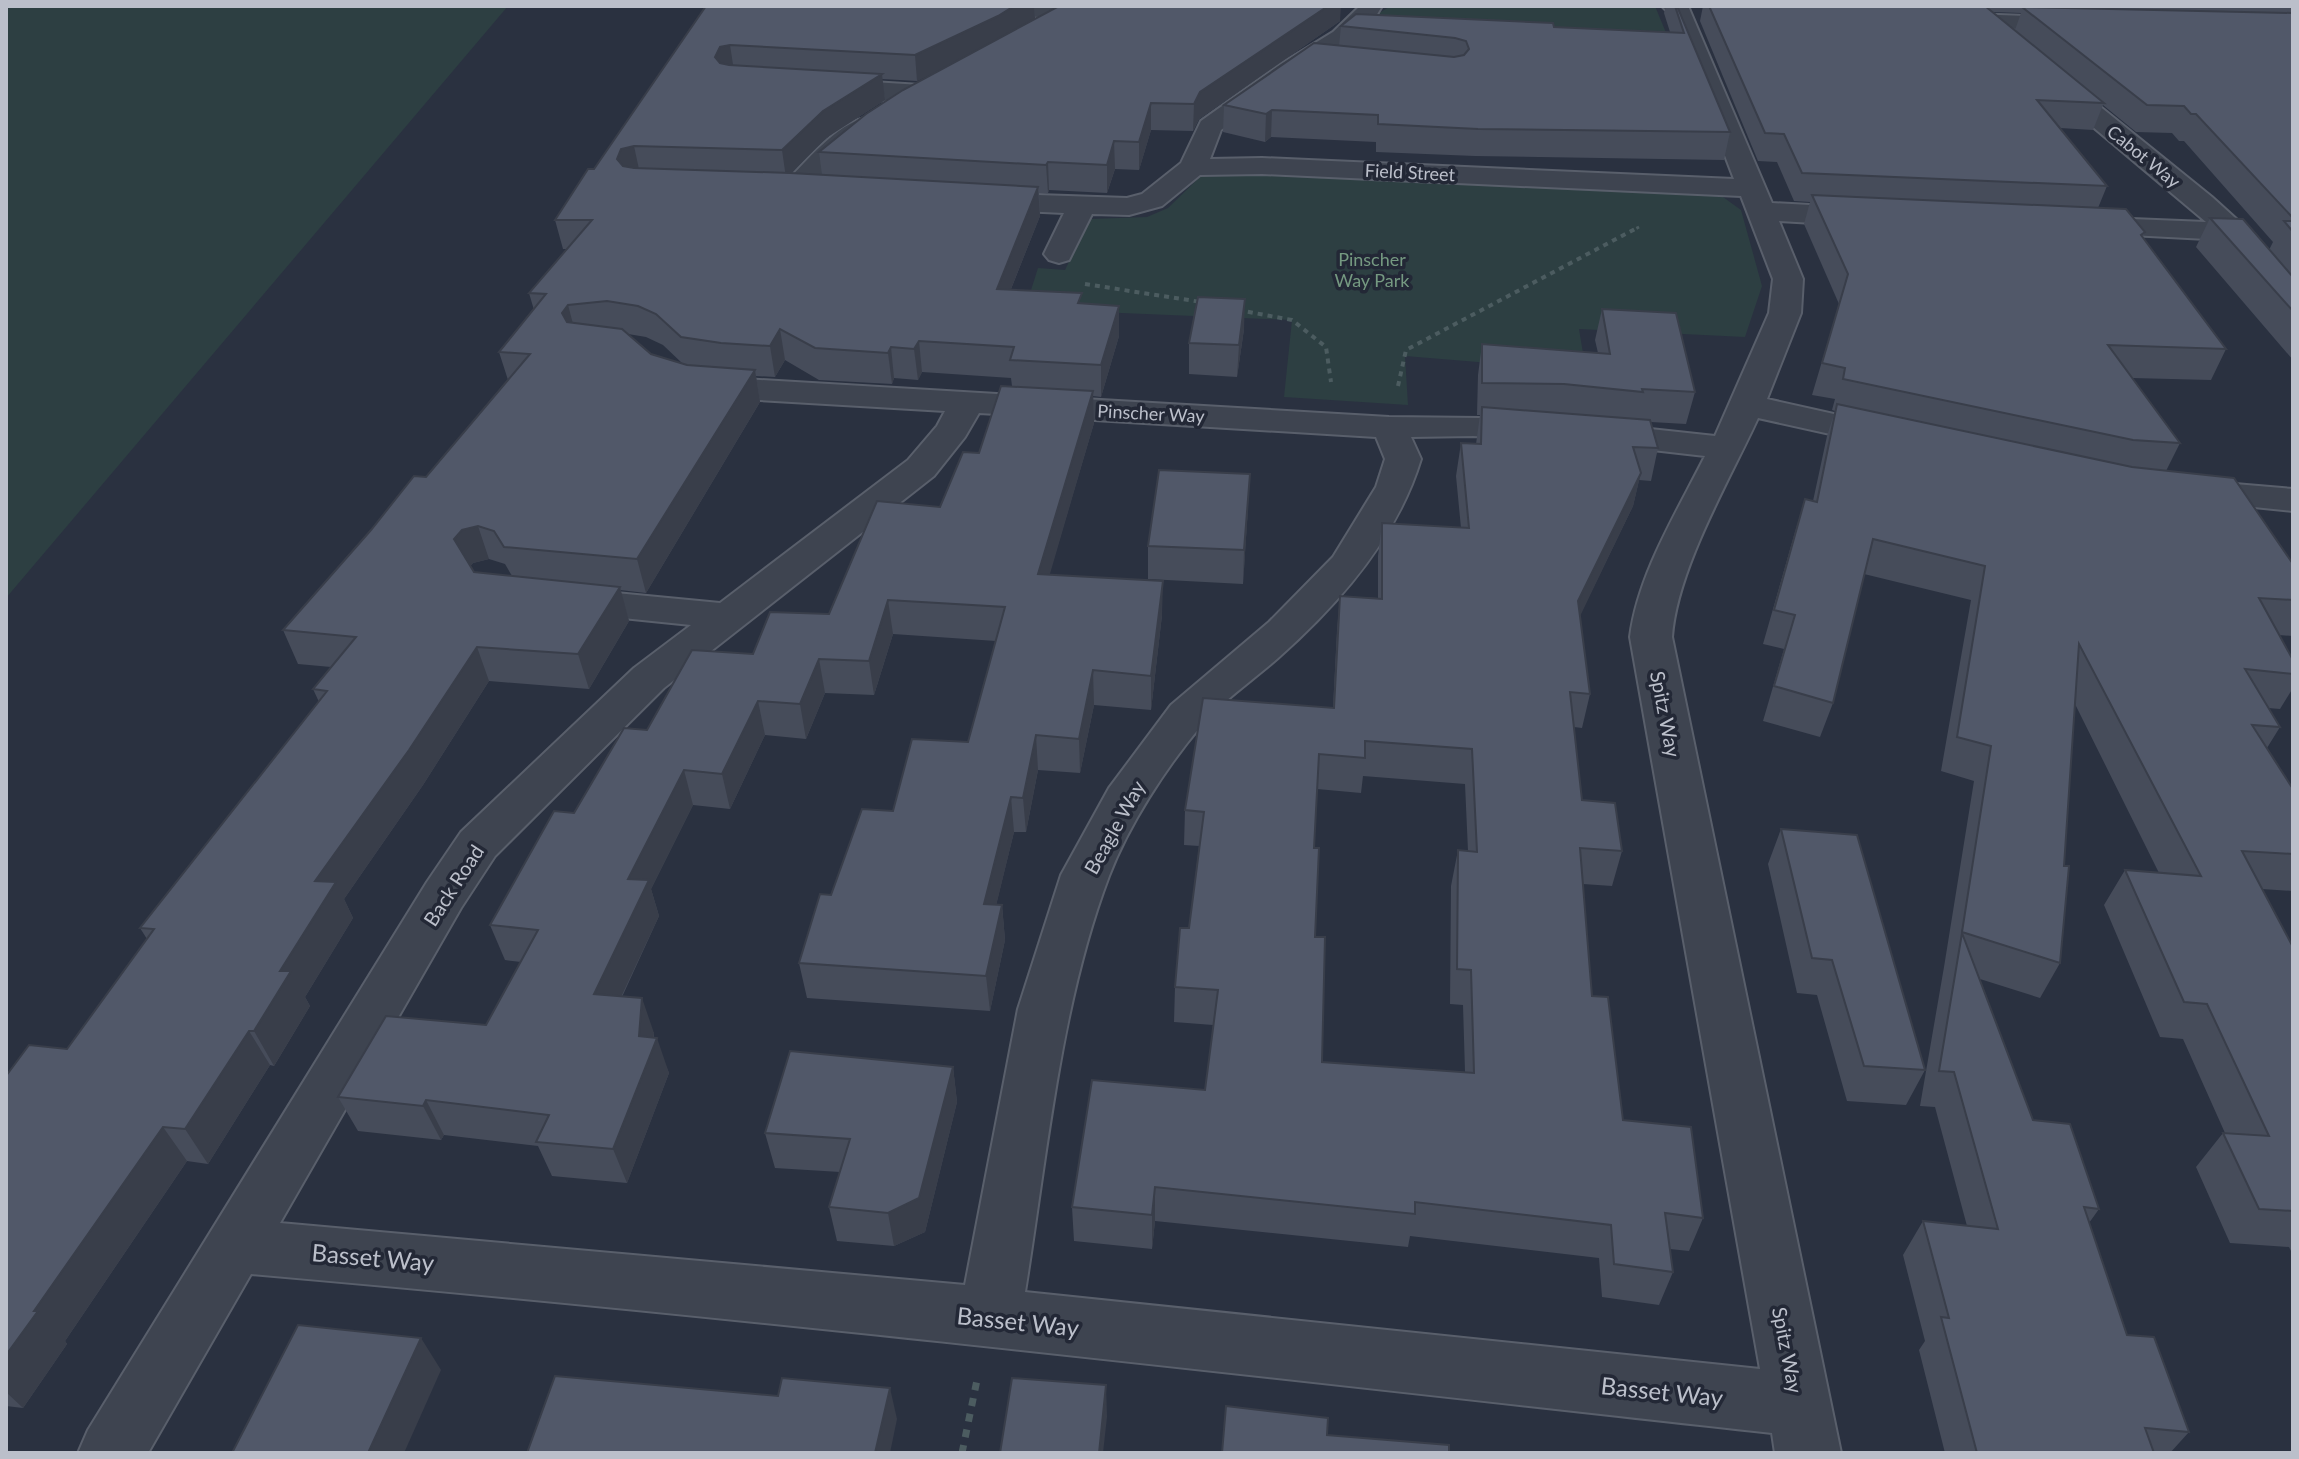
<svg xmlns="http://www.w3.org/2000/svg" width="2299" height="1459" font-family="Lato,sans-serif">
	<rect width="100%" height="100%" fill="#2a3140"/>
	<!-- green -->
	<g fill="#2d3f42">
		<path d="M6 6H508L6 598Z"/>
		<path d="M1391 6H1655L1669 40 1372 17Z"/>
		<path d="M1229 171 1688 189 1723 197 1741 210 1762 286 1745 337 1579 329 1586 371 1405 356 1408 405 1284 397 1292 320 1025 309 1038 268 1065 270 1090 219 1147 217 1168 208 1201 176Z"/>
	</g>
	<g fill="none" stroke-linecap="round" stroke-linejoin="round">
		<!-- street casing -->
		<g stroke="#595f6b" stroke-width="4">
			<g id="street">
				<path d="M988 6H1067L1071 11C1062 22 997 16 988 6Z"/>
				<path d="M1360 6H1382L1373 21 1349 42 1297 74 1221 130 1210 159 1262 158 1734 179 1671 15 1662 6H1688L1772 203 1866 208 1876 211 1880 217 1876 223 1866 226 1779 221 1803 279 1801 313 1767 399 1901 429 1907 436 1901 443 1889 447 1758 418C1729 481 1677 569 1672 637L1841 1453H1775L1772 1433C1264 1377 759 1318 251 1274L148 1453H78L88 1430 427 882 461 832 634 668 691 625 564 612 550 609 544 600 550 591 564 588 720 603 908 460 937 426 945 411 743 399 686 390 681 383 686 376 698 373 743 379 1389 417 1558 419 1715 436 1769 313 1773 279 1741 196 1262 174 1200 175 1162 206 1129 215 1092 214 1069 260 1059 263 1049 260 1044 254 1064 213 978 209 968 207 964 201 968 195 978 193 1127 198 1142 194 1181 163 1201 121 1281 64 1333 32ZM979 413 1376 437 1385 459 1376 487 1333 557 1269 622 1171 705 1109 788 1061 875 1018 1009 965 1285 280 1223 461 908 495 856 664 688 934 476 965 437ZM1473 436 1600 444 1705 456C1677 512 1638 574 1630 637L1760 1369 1025 1292C1047 1156 1060 1005 1109 876 1128 826 1166 767 1201 726 1222 701 1253 680 1278 658 1339 604 1397 538 1421 459L1411 437Z"/>
				<path d="M1943 13 2079 18 2087 20 2090 25 2087 30 2079 32 1935 25 1932 20 1935 15Z"/>
				<path d="M2052 73 2061 75 2212 197 2244 226 2293 282V310L2282 308 2226 240 2072 232 2068 226 2072 220 2082 217 2206 222 2043 85 2040 80 2043 75Z"/>
				<path d="M824 79 921 85 930 87 933 92 930 97C897 105 848 99 815 91L812 86 815 81Z"/>
				<path d="M867 117 876 120 880 125 846 153 804 196 794 198 784 196 780 190 784 184C807 161 835 125 867 117Z"/>
				<path d="M2188 480 2293 489V511L2175 499 2170 491 2175 483Z"/>
			</g>
		</g>
		<!-- path-far2 -->
		<path stroke="#4c5c60" stroke-width="3" stroke-dasharray="3 3" stroke-linecap="butt" d="M1631 231 1641 226"/>
		<!-- path-far1 -->
		<g stroke="#4c5c60" stroke-width="4" stroke-dasharray="5 5" stroke-linecap="butt">
			<path d="M1085 284 1201 302"/>
			<path d="M1238 310 1292 320 1326 347 1331 382"/>
			<path d="M1398 386 1406 350 1635 229"/>
		</g>
		<!-- path -->
		<path stroke="#4c5c60" stroke-width="7" stroke-dasharray="8 8" stroke-linecap="butt" d="M962 1453 977 1380"/>
		<!-- street -->
		<use href="#street" fill="#3e4450" fill-rule="evenodd"/>
	</g>
	<!-- wall -->
	<g fill="#464c5a" fill-rule="evenodd">
		<path d="M706 6H1034L1035 18 1026 24 1340 21 1199 119 1193 131 1151 130 1139 170 1115 169 1107 193 1049 190 1048 193H1039L1040 216 1011 289 1082 303 1119 306V336L1101 397 1093 396 1094 423 1049 575 1162 615 1151 710 1094 705 1080 773 1038 770 1026 832H1014L996 905H1002L1005 940 990 1011 807 998 799 963 831 895 893 811 968 742 996 641 893 634 874 695 825 693 806 739 765 735 730 809 693 805 651 889 659 916 622 997 654 1033V1038L669 1073 627 1183 552 1176 538 1146 444 1135 441 1140 358 1131 338 1097 486 1025 521 962 505 960 490 925 574 813 647 730 753 654 829 614 940 507 979 453 1012 386 1011 378 922 372 918 380 894 378 892 384 819 380 785 360 775 377 756 376 760 402 646 593 620 590 629 621 589 689 489 681 423 785 344 899 353 918 305 997 310 1006 274 1066 270 1065 208 1164 187 1161 65 1341 67 1344 23 1408 6 1406V1076L67 1049 147 939 140 928 319 702 313 689 331 667 298 664 283 630 426 477 508 380 499 352 534 310 529 293 567 249H563L555 220 594 169ZM933 73 819 152 822 175 791 173 826 138 885 100 882 79 917 81ZM628 334 646 337 663 345 683 364 651 354ZM489 559 505 564 512 576 474 572 470 566 473 563Z"/>
		<path d="M1666 6H1677L1730 132 1724 160 1475 156 1376 152V142L1271 137 1265 142 1223 132 1224 105 1339 46 1341 26 1554 27 1670 32 1664 13Z"/>
		<path d="M1703 6H2293V360L2196 247 2210 218 2269 250 2273 242 2184 141H2179L2172 133 2136 132 2103 105 2093 130 2060 128 2107 186 2098 208 2145 232 2143 237 2226 349 2211 380 2132 378 2180 443 2166 471 2293 564V636L2279 635 2293 660V688L2280 709 2268 708 2280 727 2267 748 2293 789V891L2262 889 2293 947V1255L2289 1247 2230 1243 2196 1167 2223 1133H2225L2183 1039 2160 1037 2104 905 2125 870 2159 873 2075 704 2064 866 2060 963 2040 998 1980 979 2033 1120 2099 1209 2089 1223 2127 1335 2189 1432 2170 1453H1945L1919 1350 1925 1341 1903 1255 1923 1221 1967 1226 1935 1107 1920 1106 1944 967 1974 781 1941 771 1971 600 1864 574 1833 703 1820 737 1763 721 1784 649 1763 644 1795 532 1805 499 1813 501 1827 436 1835 411 1832 410 1835 399 1812 395 1839 304 1804 224 1810 202 1794 201 1777 162 1758 161 1700 21ZM1992 12 2021 13 2015 30Z"/>
		<path d="M1602 309 1695 392 1686 424 1651 422 1658 448 1651 481 1639 480 1633 506 1580 615 1590 694 1582 728 1574 727 1582 800 1622 851 1612 886 1583 884 1592 996 1623 1120 1703 1218 1689 1251 1670 1249 1673 1272 1659 1305 1602 1297 1599 1258 1410 1236 1408 1247 1155 1221 1152 1249 1074 1241 1072 1207 1205 1090 1213 1025 1174 1022 1175 987 1189 928 1199 846 1184 845 1185 810 1333 708 1337 630 1340 596 1378 598V556L1382 523 1461 528 1456 476 1461 443 1476 444 1480 415H1477L1478 375 1482 344 1598 353 1595 340ZM1363 776 1465 784 1468 851 1458 850 1451 886 1450 1004 1463 1005 1465 1072 1322 1062 1315 937 1314 848 1317 789 1361 793Z"/>
		<path d="M1244 329 1237 377 1189 374V343Z"/>
		<path d="M1248 507 1243 584 1148 579V546Z"/>
		<path d="M1781 829 1925 1070 1906 1105 1847 1101 1817 995 1797 993 1768 864Z"/>
		<path d="M953 1067 957 1102 925 1232 894 1246 837 1241 829 1207 840 1172 775 1168 765 1133Z"/>
	</g>
	<!-- shaded-wall -->
	<g fill="#393e4a">
		<path d="M1014 6H1034L1035 18 1000 41 917 81 915 55Z"/>
		<path d="M1328 6H1341L1340 21 1199 119 1193 131 1194 104 1200 92Z"/>
		<path d="M730 45 734 71 724 73 715 57 720 47Z"/>
		<path d="M882 74 885 100 826 138 786 178 782 150 823 111Z"/>
		<path d="M1151 103V130L1139 170V142Z"/>
		<path d="M1272 110 1271 137 1265 142 1266 114Z"/>
		<path d="M1114 141 1115 169 1107 193V165Z"/>
		<path d="M634 146 640 174 628 177 617 159 621 149Z"/>
		<path d="M1048 162 1049 190 1048 193 1046 165Z"/>
		<path d="M1038 187 1040 216 999 319 997 289Z"/>
		<path d="M1245 299 1244 329 1237 377 1239 345Z"/>
		<path d="M568 305 576 335 562 313Z"/>
		<path d="M1119 306V336L1101 397V365Z"/>
		<path d="M780 329 785 360 775 377 770 346Z"/>
		<path d="M919 341 922 372 918 380 914 349Z"/>
		<path d="M891 347 894 378 892 384 888 353Z"/>
		<path d="M755 370 760 402 646 593 637 559Z"/>
		<path d="M1093 391 1094 423 1040 608 1038 574Z"/>
		<path d="M1641 473 1633 506 1571 635 1578 601Z"/>
		<path d="M1250 474 1248 507 1243 584 1244 550Z"/>
		<path d="M478 526 489 559 473 563 466 572 454 539 462 530Z"/>
		<path d="M1163 581 1162 615 1151 710V676Z"/>
		<path d="M620 587 629 621 589 689 578 654Z"/>
		<path d="M888 600 893 634 874 695 869 661Z"/>
		<path d="M477 647 489 681 423 785 344 899 353 918 305 997 310 1006 274 1066 254 1031 280 971 315 881Z"/>
		<path d="M819 659 825 693 806 739 800 704Z"/>
		<path d="M1093 670 1094 705 1080 773 1079 739Z"/>
		<path d="M758 701 765 735 730 809 722 774Z"/>
		<path d="M1036 735 1038 770 1026 832 1023 798Z"/>
		<path d="M684 770 693 805 651 889 659 916 606 1029 594 994 628 879Z"/>
		<path d="M1011 797 1014 832 988 939 984 904Z"/>
		<path d="M1002 905 1005 940 990 1011 986 976Z"/>
		<path d="M642 998 654 1033 652 1050 657 1038 669 1073 627 1183 613 1149 639 1036Z"/>
		<path d="M249 1031 270 1065 208 1164 185 1129Z"/>
		<path d="M953 1067 957 1102 925 1232 894 1246 888 1213Z"/>
		<path d="M426 1100 444 1135 441 1140 423 1106Z"/>
		<path d="M163 1127 187 1161 65 1341 67 1344 23 1408 6 1392V1355L34 1311Z"/>
		<path d="M1155 1187V1221L1152 1249V1215Z"/>
		<path d="M421 1338 441 1370 404 1453H368Z"/>
		<path d="M1106 1385 1107 1417 1103 1453H1099Z"/>
		<path d="M890 1388 897 1419 890 1453H875Z"/>
	</g>
	<!-- building -->
	<g fill="#515869" stroke="#393e4a" stroke-width="2" fill-rule="evenodd">
		<path d="M706 6H1014L998 16 915 55 730 45 720 47 715 57 720 63 729 65 882 74 823 111 782 150 634 146 621 149 617 159 623 166 634 168 790 173 1038 187 997 289 1082 293 1078 303 1119 306 1101 365 1010 360 1014 347 919 341 914 349 891 347 888 353 815 348 780 329 770 346 721 343 681 337 656 314 638 306 607 301 568 305 562 313 567 322 622 329 651 354 687 365 755 370 637 559 504 547 494 531 478 526 462 530 454 539 474 572 620 587 578 654 477 647 409 750 315 881 336 882 280 971H291L254 1031H249L185 1129 163 1127 34 1311H38L6 1355V1076L29 1045 67 1049 154 929 140 928 327 691 313 689 356 637 283 630 371 530 414 476 426 477 530 354 499 352 546 294 529 293 592 220H555L588 169H594Z"/>
		<path d="M1059 6H1328L1200 92 1194 104 1151 103 1139 142 1114 141 1107 165 1048 162 1046 165 819 152 866 114 903 90Z"/>
		<path d="M1675 6H1677L1730 132 1478 129 1378 124V115L1272 110 1266 114 1224 105 1314 43 1454 57 1464 55 1469 49 1466 41 1455 38 1341 26 1356 14 1553 23 1554 27 1684 33Z"/>
		<path d="M1709 6H1985L2104 103 2037 100 2107 186 1802 173 1784 134 1765 133Z"/>
		<path d="M2022 7 2293 13V218L2196 114H2191L2184 106 2147 105Z"/>
		<path d="M1812 195 2126 209 2145 232 2141 235 2226 349 2108 345 2180 443 2133 440 1843 379 1845 368 1822 363 1848 274Z"/>
		<path d="M2210 218 2243 219 2293 277V311Z"/>
		<path d="M2284 221H2293V232Z"/>
		<path d="M1198 297 1245 299 1239 345 1189 343Z"/>
		<path d="M1602 309 1676 313 1695 392 1642 389 1643 392 1564 384 1482 383V344L1610 354Z"/>
		<path d="M1001 386 1093 391 1038 574 1163 581 1151 676 1093 670 1079 739 1036 735 1023 798 1011 797 984 904 1002 905 986 976 799 963 820 894 831 895 862 809 893 811 912 739 968 742 1005 607 888 600 869 661 819 659 800 704 758 701 722 774 684 770 628 879 649 880 594 994 642 998 639 1036 657 1038 613 1149 536 1142 549 1115 426 1100 423 1106 338 1097 386 1016 486 1025 538 930 490 925 554 811 574 813 624 728 647 730 692 650 753 654 770 612 829 614 877 501 940 507 963 452 979 453Z"/>
		<path d="M1837 404 2132 467 2234 478 2293 564V600L2259 598 2293 660V674L2245 669 2280 727 2252 725 2293 789V854L2242 851 2293 947V1211L2259 1209 2223 1133 2269 1136 2207 1004 2184 1002 2125 870 2201 876 2079 644 2064 866H2069L2060 963 1962 932 1991 746 1957 737 1985 566 1873 539 1833 703 1774 686 1795 615 1774 610 1805 499 1817 502Z"/>
		<path d="M1482 407 1650 420 1658 448 1633 447 1641 473 1578 601 1590 694 1570 692 1582 800 1615 803 1622 851 1580 848 1592 996 1608 997 1623 1120 1691 1127 1703 1218 1665 1213 1673 1272 1614 1264 1611 1225 1415 1202V1214L1155 1187 1152 1215 1072 1207 1092 1080 1205 1090 1218 990 1175 987 1180 928H1189L1204 812 1185 810 1203 698 1334 708 1340 596 1382 599V523L1469 528 1461 443 1481 444ZM1365 741 1472 749 1477 852 1458 850 1457 969 1471 970 1474 1073 1322 1062 1325 937H1315L1319 848H1314L1319 754 1365 758Z"/>
		<path d="M1159 470 1250 474 1244 550 1148 546Z"/>
		<path d="M1781 829 1857 835 1925 1070 1864 1066 1832 960 1812 958Z"/>
		<path d="M1962 933 2033 1120 2070 1124 2099 1209 2084 1207 2127 1335 2154 1337 2189 1432 2145 1428 2154 1453H1977L1941 1317 1949 1318 1923 1221 1998 1229 1954 1072 1939 1071Z"/>
		<path d="M790 1051 953 1067 919 1198 888 1213 829 1207 850 1139 765 1133Z"/>
		<path d="M298 1325 421 1338 368 1453H232Z"/>
		<path d="M555 1376 778 1396 782 1378 890 1388 875 1453H527Z"/>
		<path d="M1012 1378 1106 1385 1099 1453H1000Z"/>
		<path d="M1226 1406 1328 1418 1327 1435 1449 1445V1453H1222Z"/>
	</g>
	<g text-anchor="middle" dominant-baseline="central" stroke-width="7" stroke-linejoin="round" paint-order="stroke">
		<!-- far-street labels -->
		<g font-size="18" fill="#bbbfca" stroke="#232836">
			<text transform="translate(2144 156) rotate(39)">Cabot Way</text>
			<text transform="translate(1410 172) rotate(3)">Field Street</text>
			<text transform="translate(1151 413) rotate(3)">Pinscher Way</text>
		</g>
		<!-- far-park labels -->
		<g font-size="18" fill="#759981" stroke="#232836">
			<text x="1372" y="259">Pinscher<tspan x="1372" dy="21">Way Park</tspan></text>
		</g>
		<!-- street labels -->
		<g font-size="20" fill="#bbbfca" stroke="#232836">
			<text transform="translate(1666 714) rotate(79)">Spitz Way</text>
			<text transform="translate(1114 827) rotate(-61)">Beagle Way</text>
			<text transform="translate(453 885) rotate(-57)">Back Road</text>
			<text transform="translate(1788 1350) rotate(79)">Spitz Way</text>
		</g>
		<!-- near-street labels -->
		<g font-size="24" fill="#bbbfca" stroke="#232836">
			<text transform="translate(373 1257) rotate(5)">Basset Way</text>
			<text transform="translate(1018 1321) rotate(6)">Basset Way</text>
			<text transform="translate(1662 1391) rotate(6)">Basset Way</text>
		</g>
	</g>
	<!-- border -->
	<rect width="2299" height="1459" fill="none" stroke="#bbbfca" stroke-width="16"/>
</svg>
